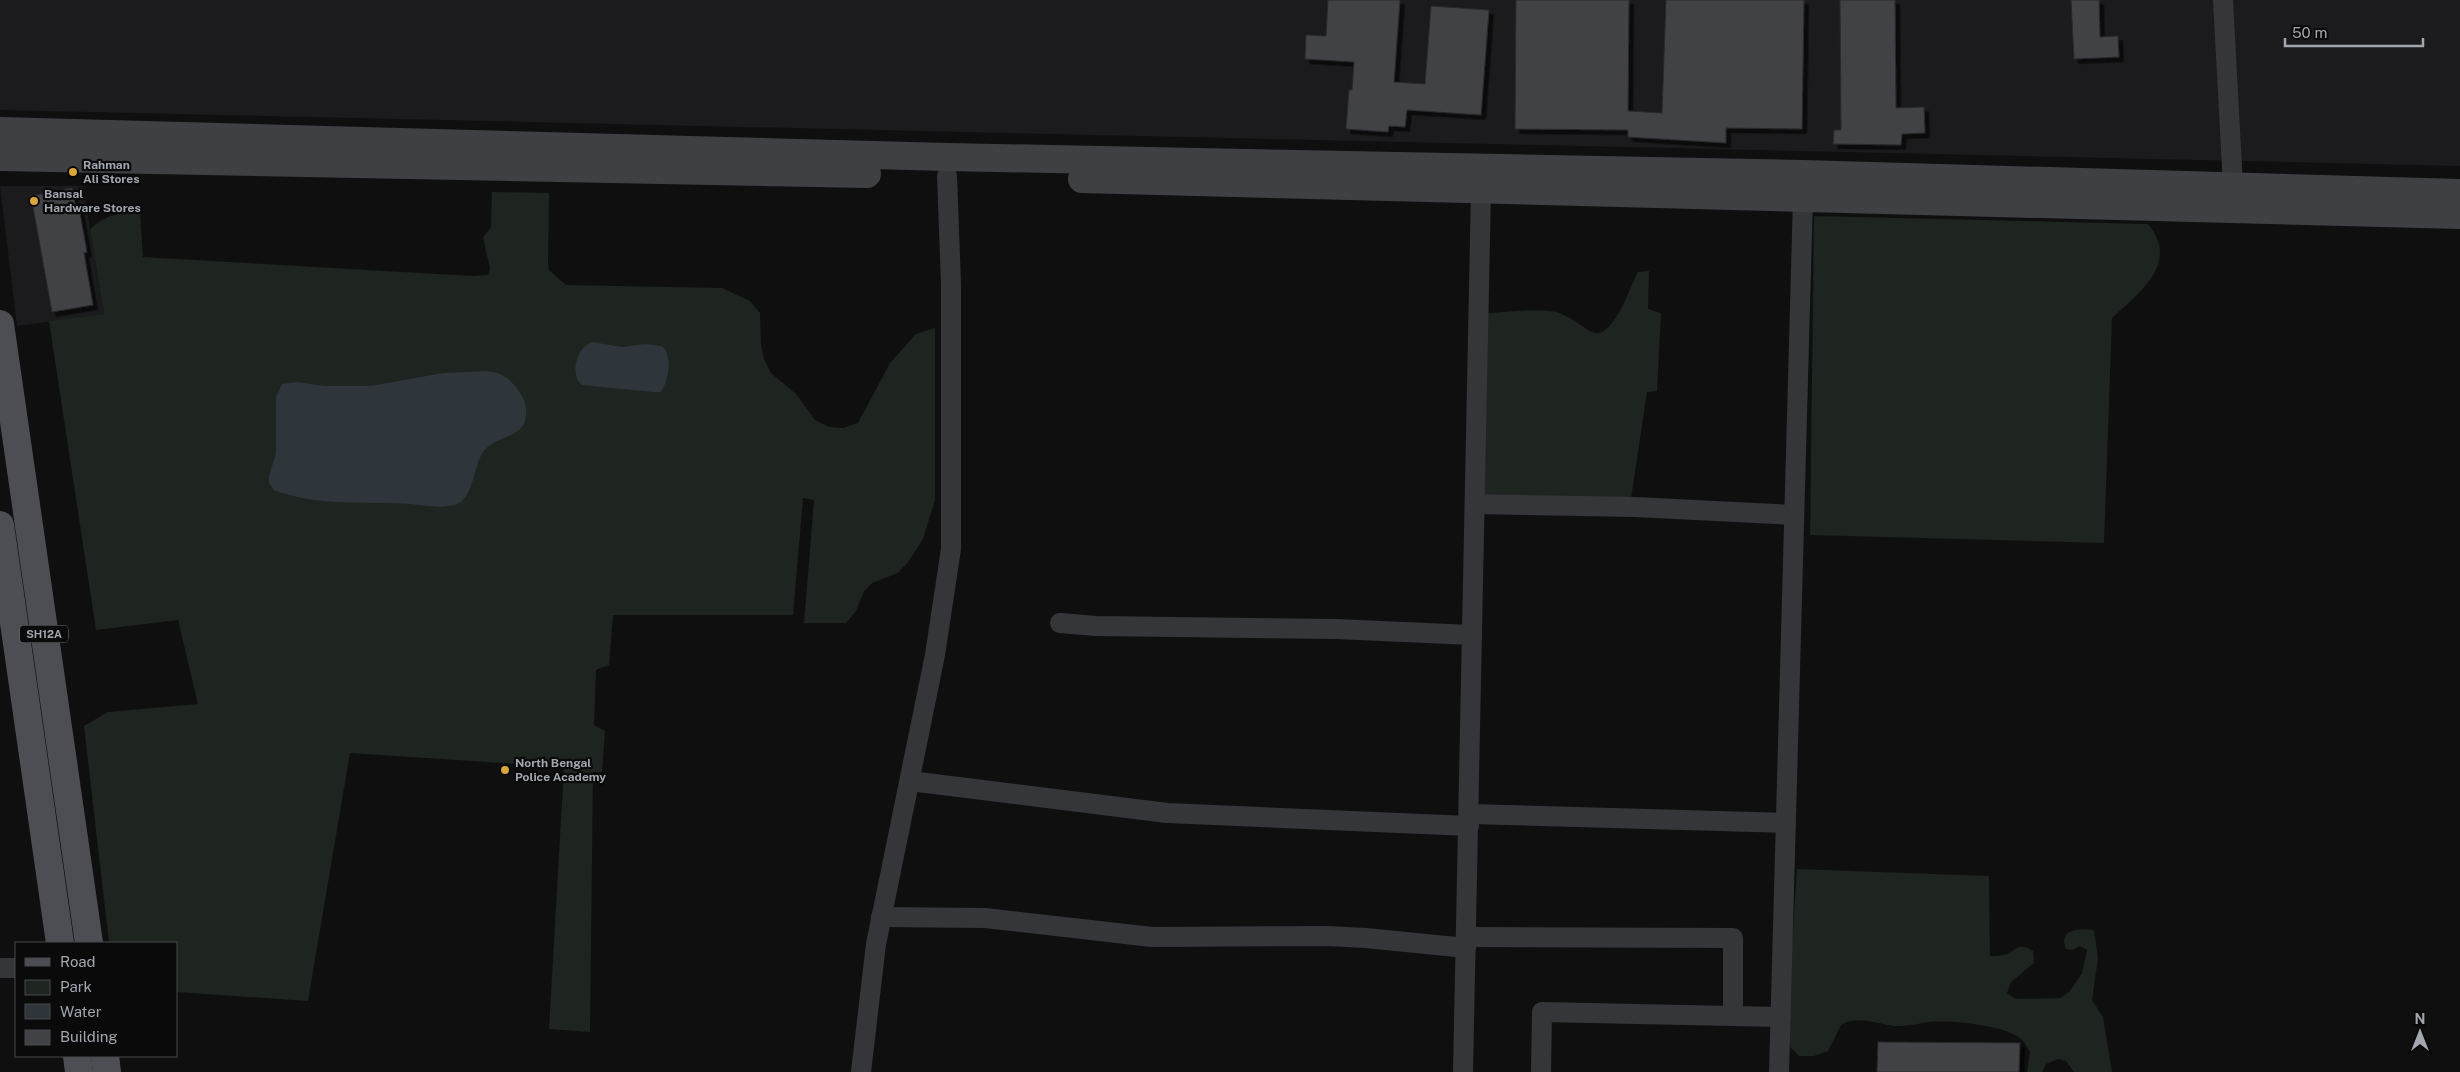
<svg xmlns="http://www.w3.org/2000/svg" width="2460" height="1072" font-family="'Public Sans',sans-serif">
	<defs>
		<filter id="shadow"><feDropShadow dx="4.5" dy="4.5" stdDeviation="0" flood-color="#0009"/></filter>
	</defs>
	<rect width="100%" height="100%" fill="#0f0f10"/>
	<!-- built -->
	<g fill="#1b1b1d">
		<path d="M0 0H2460V166L0 110Z"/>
		<path d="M0 186H83L104 314 17 326Z"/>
	</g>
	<!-- green -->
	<g fill="#1e241f">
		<path d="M492 192 549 193 548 263 549 270 566 285 722 288 750 301 760 313 761 345 764 359 771 373 796 394 815 420 829 427 843 428 858 423 890 363 916 334 935 328V500L923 539 908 562 898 573 872 583 864 591 856 611 846 623H804L814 500 803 498 793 615H613L609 665 596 670 594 725 605 731 602 772H593L590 1032 549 1029 564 767 350 753 308 1001 176 992V943H109L84 726 108 712 198 704 178 620 96 630 49 321 104 314 90 229C108 214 116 213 140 213L143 257 473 276 488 275 490 268 483 238 491 227Z"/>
		<path d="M1814 216 2148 224C2181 263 2138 294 2112 318L2104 543 1810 535Z"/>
		<path d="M1649 271 1648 309 1661 313 1657 391 1647 392 1631 499 1484 494 1487 313C1507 312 1529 309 1549 311 1565 312 1577 323 1590 331 1612 345 1630 286 1638 272Z"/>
		<path d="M1797 869 1989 876 1990 956C1994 956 1999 956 2003 955 2016 953 2016 940 2033 951L2034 963 2011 982 2007 993 2016 999 2060 998 2070 991 2082 973 2087 950 2080 946 2073 950 2066 949C2058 929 2079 928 2094 930L2098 958 2092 1000 2103 1017 2112 1072H2074L2066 1061 2058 1059 2046 1064 2042 1072H2027L2030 1052C2027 1048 2025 1042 2021 1039 2005 1025 1949 1020 1928 1022 1918 1024 1908 1026 1897 1026 1880 1025 1858 1014 1841 1025L1828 1051 1814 1056H1799L1789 1046V993Z"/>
	</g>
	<!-- water -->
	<g fill="#2e353b">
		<path d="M592 342 622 347 645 344 662 346C673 356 669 380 661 392H653L582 385C569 374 577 347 592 342Z"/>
		<path d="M487 371C504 373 511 380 520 393 525 400 527 407 526 415 525 439 495 435 483 452 474 466 473 496 459 503 445 510 424 505 410 504 363 501 318 507 274 490L269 483V476L276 453V397L282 384 297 382 325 386H371L443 373Z"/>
	</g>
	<!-- building -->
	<g fill="#414245" stroke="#29292c" filter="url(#shadow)">
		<path d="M1328 0H1400L1394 82 1425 84 1431 6 1489 10 1481 115 1407 110 1405 127 1389 126 1388 132 1346 129 1349 90H1352L1354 62 1305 59 1306 35 1326 36Z"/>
		<path d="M1516 0H1629L1628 111 1662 113 1666 0H1804L1802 129 1726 128V143L1628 137V130L1515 129Z"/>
		<path d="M1840 0H1895L1896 108 1924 107 1925 133 1902 134 1901 145 1833 144 1834 130H1841Z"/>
		<path d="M2071 0H2099L2100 37 2118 36 2119 57 2074 59Z"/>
		<path d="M72 188 76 209 79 208 87 252 84 253 93 305 52 312 31 196Z"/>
		<path d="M1878 1042 2020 1043 2019 1072H1877Z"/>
	</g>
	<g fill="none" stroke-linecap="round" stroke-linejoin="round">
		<!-- street -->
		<g stroke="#353639" stroke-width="20">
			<path d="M2223 0 2233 186"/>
			<path d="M1475 504 1635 507 1794 515"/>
			<path d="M1060 623 1096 626 1336 629 1472 635"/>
			<path d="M910 781 1167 813 1469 826"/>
			<path d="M1469 814 1786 823"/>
			<path d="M881 917 985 918 1152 937 1326 936 1366 938 1466 948"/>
			<path d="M1466 937 1733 938V1016"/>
			<path d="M0 968H16"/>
			<path d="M861 1072 876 944 935 655 951 549V284L947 176"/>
			<path d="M1463 1072 1481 189"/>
			<path d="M1541 1072 1542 1012 1781 1017"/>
			<path d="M1779 1072 1803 197"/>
		</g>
		<!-- secondary -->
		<g stroke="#3f4044" stroke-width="28">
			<path d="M0 131 947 157 1803 174 2460 193"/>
			<path d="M0 157 867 174"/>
			<path d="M1082 179 2460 215"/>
		</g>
		<!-- primary -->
		<g stroke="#4d4e53" stroke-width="28">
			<path d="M0 324 89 943"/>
			<path d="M0 525 60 943"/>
			<path d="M77 1056 79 1072"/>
			<path d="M105 1056 107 1072"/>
		</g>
	</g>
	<!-- markers -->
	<g fill="#daa53d" stroke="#0a0a0b" stroke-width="2">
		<circle cx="73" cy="172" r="5"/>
		<circle cx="34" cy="201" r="5"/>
		<circle cx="505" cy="770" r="5"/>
	</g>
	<g text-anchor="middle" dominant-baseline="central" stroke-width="4.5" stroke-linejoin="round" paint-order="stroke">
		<!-- shield labels -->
		<rect fill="#0a0a0b" stroke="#74777e" stroke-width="1" x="20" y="625.5" width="48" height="17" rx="4"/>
		<g font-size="11" font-weight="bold" fill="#a2a6af">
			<text x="44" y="634">SH12A</text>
		</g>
		<!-- poi labels -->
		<g font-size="12" font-weight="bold" fill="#a2a6af" stroke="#0a0a0b" text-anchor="start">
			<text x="83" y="165">Rahman<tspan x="83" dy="14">Ali Stores</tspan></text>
			<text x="44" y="194">Bansal<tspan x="44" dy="14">Hardware Stores</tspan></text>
			<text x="515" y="763">North Bengal<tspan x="515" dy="14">Police Academy</tspan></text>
		</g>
	</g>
	<!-- legend -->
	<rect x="15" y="942" width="162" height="115" fill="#0a0a0b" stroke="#47484d"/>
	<rect x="25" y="958" width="25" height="8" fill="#4d4e53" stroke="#47484d"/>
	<text x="60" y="967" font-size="15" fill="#a2a6af">Road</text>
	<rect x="25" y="980" width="25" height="15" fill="#1e241f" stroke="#47484d"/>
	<text x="60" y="992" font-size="15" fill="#a2a6af">Park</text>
	<rect x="25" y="1004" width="25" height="15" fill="#2e353b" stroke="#47484d"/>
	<text x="60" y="1017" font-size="15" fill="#a2a6af">Water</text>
	<rect x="25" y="1030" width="25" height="15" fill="#414245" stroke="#47484d"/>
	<text x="60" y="1042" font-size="15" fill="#a2a6af">Building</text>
	<!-- north arrow -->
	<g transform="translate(2420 1032)" stroke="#0a0a0b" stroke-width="4" paint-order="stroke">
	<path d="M0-4L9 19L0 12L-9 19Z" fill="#a2a6af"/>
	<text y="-8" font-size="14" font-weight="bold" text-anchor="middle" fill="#a2a6af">N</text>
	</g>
	<!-- scale -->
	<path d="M2285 38v8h138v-8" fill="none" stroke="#a2a6af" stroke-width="2.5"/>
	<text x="2292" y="38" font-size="15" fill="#a2a6af" stroke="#0a0a0b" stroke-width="4" paint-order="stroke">50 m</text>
</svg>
